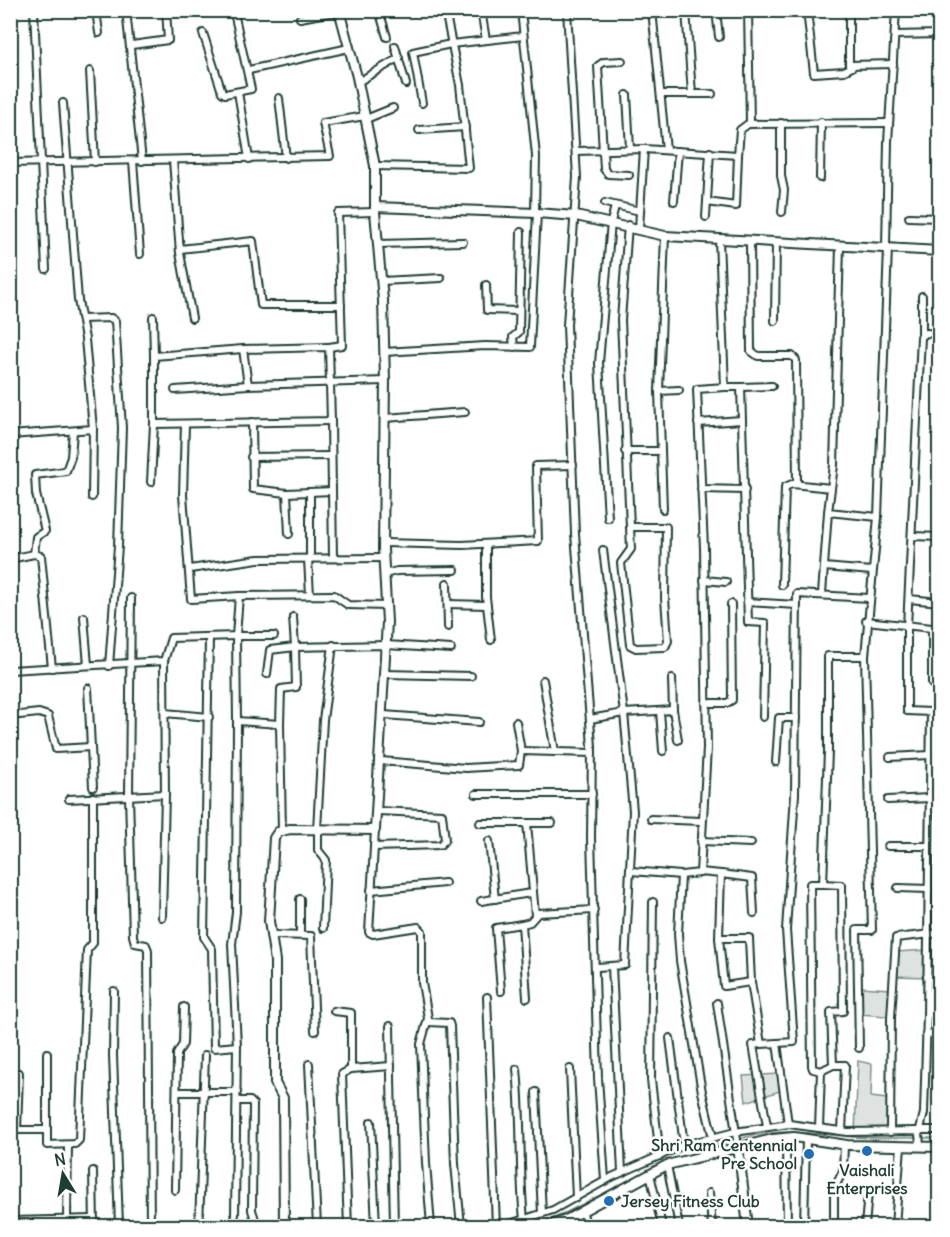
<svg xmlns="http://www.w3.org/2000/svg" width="950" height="1237" font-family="Delius,sans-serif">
	<rect width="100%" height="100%" fill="#fff"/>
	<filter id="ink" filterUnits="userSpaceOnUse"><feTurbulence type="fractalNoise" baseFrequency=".0167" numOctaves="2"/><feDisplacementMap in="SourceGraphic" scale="12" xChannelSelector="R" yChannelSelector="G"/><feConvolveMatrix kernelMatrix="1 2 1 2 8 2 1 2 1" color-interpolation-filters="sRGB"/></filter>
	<g filter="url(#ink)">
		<!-- green -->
		<g fill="#dee3e2" stroke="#7e908b" stroke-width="1.5">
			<path d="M928 950 927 977 894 976 895 952Z"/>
			<path d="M860 987 890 989 891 1007 887 1016 859 1014Z"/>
			<path d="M858 1061 872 1064 871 1097 887 1099 889 1130 855 1132Z"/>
			<path d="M781 1074 783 1090 746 1102 743 1076Z"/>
		</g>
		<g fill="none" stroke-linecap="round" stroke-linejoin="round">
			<!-- stream -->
			<g stroke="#758883" stroke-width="1.5">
				<path d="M923 1138H940"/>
				<path d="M738 1139C783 1128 799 1132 844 1136 868 1139 893 1138 918 1138"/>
				<path d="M675 1159 733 1140"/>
				<path d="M531 1226 557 1217 662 1164"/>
			</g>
			<!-- minor casing -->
			<g stroke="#1f3d34" stroke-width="10">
				<g id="minor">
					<path d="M34 10 46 269"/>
					<path d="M96 10 99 33"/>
					<path d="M126 10 142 161"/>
					<path d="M379 10 387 37"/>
					<path d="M481 10 486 40"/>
					<path d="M521 10 536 156 535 212"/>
					<path d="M567 10 577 177 567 325 575 534 592 746 591 838 598 1078 605 1180"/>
					<path d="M652 10 666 150"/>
					<path d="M686 10 692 94"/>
					<path d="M716 10 719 37"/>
					<path d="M748 10 750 123"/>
					<path d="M807 10 814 73 844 71 852 67"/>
					<path d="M849 10V65L893 64"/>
					<path d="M300 18 345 10"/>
					<path d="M203 33 222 92 225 94 251 89 235 17"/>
					<path d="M895 35 940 34"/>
					<path d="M132 45 168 40 166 10"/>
					<path d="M395 46 406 84"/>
					<path d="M622 61 604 62 598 66 604 169 608 174 629 175"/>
					<path d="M249 70 349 48"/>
					<path d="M90 71 95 162"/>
					<path d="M358 82 399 58"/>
					<path d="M238 92 249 159"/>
					<path d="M662 94H712"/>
					<path d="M627 95 630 149"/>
					<path d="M279 98 286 158"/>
					<path d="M422 103 413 52 451 44 523 36"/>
					<path d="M366 119 393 108"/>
					<path d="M781 123V176L784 190 782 212"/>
					<path d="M419 130 465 127"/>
					<path d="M644 149 738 155 740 130 748 124 889 123"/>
					<path d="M10 151 12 211"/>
					<path d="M577 151 644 149 639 228"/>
					<path d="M173 160 180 253 192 318"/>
					<path d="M133 161 140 254"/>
					<path d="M10 163 330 156 323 123 365 116"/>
					<path d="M375 166 469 168 460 85 445 10"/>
					<path d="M820 178 821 122"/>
					<path d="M674 201 678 151"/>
					<path d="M707 202 736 206 738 155"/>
					<path d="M605 203 640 211"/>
					<path d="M706 217 710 152"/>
					<path d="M909 217 940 218"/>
					<path d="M628 225 621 320 630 527H666L665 598 668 641 665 647 636 648 630 645 621 563 631 549 630 527"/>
					<path d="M719 239 725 387H741L748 622 765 623 763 717"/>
					<path d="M750 241 751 351 758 356H792L796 360 797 484"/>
					<path d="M377 244 463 242"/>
					<path d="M840 246 834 465 828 512 878 517"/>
					<path d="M886 247 888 142 896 10"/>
					<path d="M180 249 253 241 261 305H341"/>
					<path d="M381 281 441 278"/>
					<path d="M486 285 487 310 519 311"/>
					<path d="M922 296V334"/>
					<path d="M153 317 154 356"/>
					<path d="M82 319 111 318 115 321 122 428 118 546 109 666"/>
					<path d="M775 321 776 242"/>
					<path d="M329 347 331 421 154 424V356L243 349Z"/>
					<path d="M329 347 342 345 338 213 375 212"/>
					<path d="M514 347 513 337 519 332 521 232"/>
					<path d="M243 349 248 385"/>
					<path d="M384 352 485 346 530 347 537 213"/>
					<path d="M741 387 772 386"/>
					<path d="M175 390 248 385 385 381"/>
					<path d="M659 391 679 390"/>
					<path d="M385 418 465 412"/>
					<path d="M331 421 333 558"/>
					<path d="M252 422 253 489 287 493 332 491"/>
					<path d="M698 423 742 420"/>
					<path d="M185 424 183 495 191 599 239 596"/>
					<path d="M10 435 93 429 85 339 78 300 63 103"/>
					<path d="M625 451H660"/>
					<path d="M251 457 331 456"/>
					<path d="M151 482 154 424"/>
					<path d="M701 489 745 490"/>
					<path d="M310 492V559"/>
					<path d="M287 493 289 534"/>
					<path d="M92 497 93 429"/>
					<path d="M663 509 659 391 665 236"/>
					<path d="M608 518 599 363 611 222 615 206"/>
					<path d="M912 536 940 537"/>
					<path d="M383 543 462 545 538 541 536 466 573 465"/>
					<path d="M486 544V597L491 640"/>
					<path d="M34 554 36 537 45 531 36 494 35 475 66 471 71 457 73 431"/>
					<path d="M10 559 34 554 41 556 52 668"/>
					<path d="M308 559 310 595"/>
					<path d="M824 567 872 571"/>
					<path d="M190 569 258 559 383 558"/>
					<path d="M384 574 397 571 455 570"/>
					<path d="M704 580 726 582"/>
					<path d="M447 583 448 627"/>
					<path d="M782 585 785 487 792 484 831 488"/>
					<path d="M822 594 828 512"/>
					<path d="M131 598 129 795 133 936 135 943 146 945 148 950 150 1226"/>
					<path d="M909 599 940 602"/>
					<path d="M747 602 797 605"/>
					<path d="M448 604 487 605"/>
					<path d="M84 617 88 665"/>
					<path d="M866 621 932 628V684"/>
					<path d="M274 636H236L237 721 280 724 282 831"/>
					<path d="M209 638 204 937 212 949 214 1048 237 1046"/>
					<path d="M10 670 164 661 171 638 236 636 239 596 334 595 348 605 386 606"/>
					<path d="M267 674 270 650 295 647 293 617"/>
					<path d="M385 674 471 676"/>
					<path d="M672 679 673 710"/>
					<path d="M543 680 555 752"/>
					<path d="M88 688 93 787"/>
					<path d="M706 703H727L732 700 731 604"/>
					<path d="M660 711 663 751"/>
					<path d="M165 713 209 717"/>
					<path d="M384 715 479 722"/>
					<path d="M10 716 39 713 48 716 56 749 91 747"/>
					<path d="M590 719 624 713 673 710 678 740"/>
					<path d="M280 724 281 689 296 687 295 647 386 645 451 649"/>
					<path d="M521 751 592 753"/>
					<path d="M890 757 930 755"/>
					<path d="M381 761 466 768 519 765 521 751 516 722"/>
					<path d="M776 762 779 718H796"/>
					<path d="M476 794H592"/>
					<path d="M69 799 165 794 164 661"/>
					<path d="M888 800 930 798"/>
					<path d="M651 819 701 821"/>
					<path d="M480 823H552"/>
					<path d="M527 823 535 915"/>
					<path d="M317 830 323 720 333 645"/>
					<path d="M318 830V850L326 860 323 928"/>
					<path d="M375 830 369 932 373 934 418 927 422 931V983L428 1018 421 1044 426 1163 431 1226"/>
					<path d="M489 841 495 899"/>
					<path d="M701 841 751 843"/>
					<path d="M888 846H929"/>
					<path d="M374 847 440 845 445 840 442 814 378 811"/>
					<path d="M631 871 681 875"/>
					<path d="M700 872 721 874 719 938 724 986 751 982"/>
					<path d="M721 874 752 878 754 913"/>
					<path d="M898 888 929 889"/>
					<path d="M371 890 445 883"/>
					<path d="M300 899V934"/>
					<path d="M481 901 531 893"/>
					<path d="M653 902 651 1080 660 1156"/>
					<path d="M162 917 165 794"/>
					<path d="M522 924 530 922 538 913 594 910"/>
					<path d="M270 935 311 936 315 1031"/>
					<path d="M719 938H749L751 982 761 1044 794 1042 786 930 795 794 797 594 869 598"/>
					<path d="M612 966 622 1172"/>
					<path d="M597 967 625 965 633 811 624 713 603 550"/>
					<path d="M927 977H940"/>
					<path d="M114 991 113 1055 119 1226"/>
					<path d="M501 991 496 928 522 924 527 998"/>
					<path d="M487 997 496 1226"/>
					<path d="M717 1003 738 1147"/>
					<path d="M334 1011 351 1013V1069"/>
					<path d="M927 1014H940"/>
					<path d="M428 1022 449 1023 450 1026 455 1164 461 1226"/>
					<path d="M390 1026 394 1226"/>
					<path d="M926 1034 940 1035"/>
					<path d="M670 1038 684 1145"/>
					<path d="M777 1043 788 1124"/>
					<path d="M761 1044 753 1045 767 1126"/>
					<path d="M859 1048 857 930H872L865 656 878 517 888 248"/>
					<path d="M47 1053V1145L75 1144 79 1140 87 950 93 943V797"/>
					<path d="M309 1064 317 1226"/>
					<path d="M833 1065H845L842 1131"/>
					<path d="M517 1069C522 1119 519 1169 524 1220"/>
					<path d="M570 1069 576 1198"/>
					<path d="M821 1071 833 1065 831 1012 843 1011 842 885 823 884"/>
					<path d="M177 1092H237"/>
					<path d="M536 1092 542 1213"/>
					<path d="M237 1101H250L253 1104 252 1210 257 1226"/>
					<path d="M371 1122 376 1226"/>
					<path d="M819 1128 821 1071 813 1069 812 1066 810 884H823L828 751V656H865"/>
					<path d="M10 1130H47"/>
					<path d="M17 1130 19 1073"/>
					<path d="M921 1130H940"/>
					<path d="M890 1132 891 1018 896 938 940 933"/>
					<path d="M919 1133 924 1113 927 1014 931 712 907 711V627L921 337 926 333 940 334"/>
					<path d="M713 1138 702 1092 680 961 678 934 681 875 700 873 707 748 704 548 697 389 725 387"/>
					<path d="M786 1138 787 1226"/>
					<path d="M667 1165 679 1226"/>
					<path d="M93 1171 94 1226"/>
					<path d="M650 1174 662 1226"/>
					<path d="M175 1190 177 1054 183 1044 184 1007"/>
					<path d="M709 1193 712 1226"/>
					<path d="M582 1211 587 1226"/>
					<path d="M235 1215 237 1046 232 944 236 912 237 721"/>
					<path d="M67 1220 68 1145"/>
					<path d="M10 1221 94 1219"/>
					<path d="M199 1226 205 1055"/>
					<path d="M348 1226 342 1074 351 1069 391 1066"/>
					<path d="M503 1226 553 1210 612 1177 684 1145 735 1132 789 1124 848 1132 916 1131 919 1133 920 1146"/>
					<path d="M804 1226 806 1139"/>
					<path d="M834 1226V1189L843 1171 844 1145"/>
					<path d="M865 1226 868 1193"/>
					<path d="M895 1226 901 1146"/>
				</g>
			</g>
			<!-- tertiary casing -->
			<g stroke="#1f3d34" stroke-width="12">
				<g id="tertiary">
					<path d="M375 207 537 213 576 216 665 236 940 251"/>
					<path d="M738 1147 748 1226"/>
					<path d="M284 1226 283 1098 275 1083V961L269 921 274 838 278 832 290 829 375 830 387 622 383 549 385 381 383 300 375 212V166L357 77 339 10"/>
					<path d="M548 1226 566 1220 667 1165 773 1139 794 1137 847 1145 940 1147"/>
				</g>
			</g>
			<!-- minor -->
			<use href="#minor" stroke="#fff" stroke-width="6"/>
			<!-- tertiary -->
			<use href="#tertiary" stroke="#fff" stroke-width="8"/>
		</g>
	</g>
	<!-- markers -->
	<g fill="#1f6fb2" stroke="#fff" stroke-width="2">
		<circle cx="867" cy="1151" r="6"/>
		<circle cx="809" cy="1154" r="6"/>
		<circle cx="609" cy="1201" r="6"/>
	</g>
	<g text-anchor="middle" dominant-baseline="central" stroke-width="5" stroke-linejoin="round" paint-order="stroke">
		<!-- poi labels -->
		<g font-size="16" font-weight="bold" fill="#1f3d34" stroke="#fff" text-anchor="end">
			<text x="797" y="1145">Shri Ram Centennial<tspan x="797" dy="18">Pre School</tspan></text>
			<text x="867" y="1170" text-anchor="middle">Vaishali<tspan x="867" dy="18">Enterprises</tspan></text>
			<text x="621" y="1201" text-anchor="start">Jersey Fitness Club</text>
		</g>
	</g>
	<!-- margin -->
	<rect width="950" height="1237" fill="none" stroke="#fff" stroke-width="36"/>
	<rect x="18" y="18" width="914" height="1201" fill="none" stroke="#1f3d34" stroke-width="2" filter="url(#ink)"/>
	<!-- north arrow -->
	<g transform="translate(63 1174) rotate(349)" stroke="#ffffff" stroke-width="4.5" paint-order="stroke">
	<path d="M0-4.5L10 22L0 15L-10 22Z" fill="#1f3d34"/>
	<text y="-9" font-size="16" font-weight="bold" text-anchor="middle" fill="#1f3d34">N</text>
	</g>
</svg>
